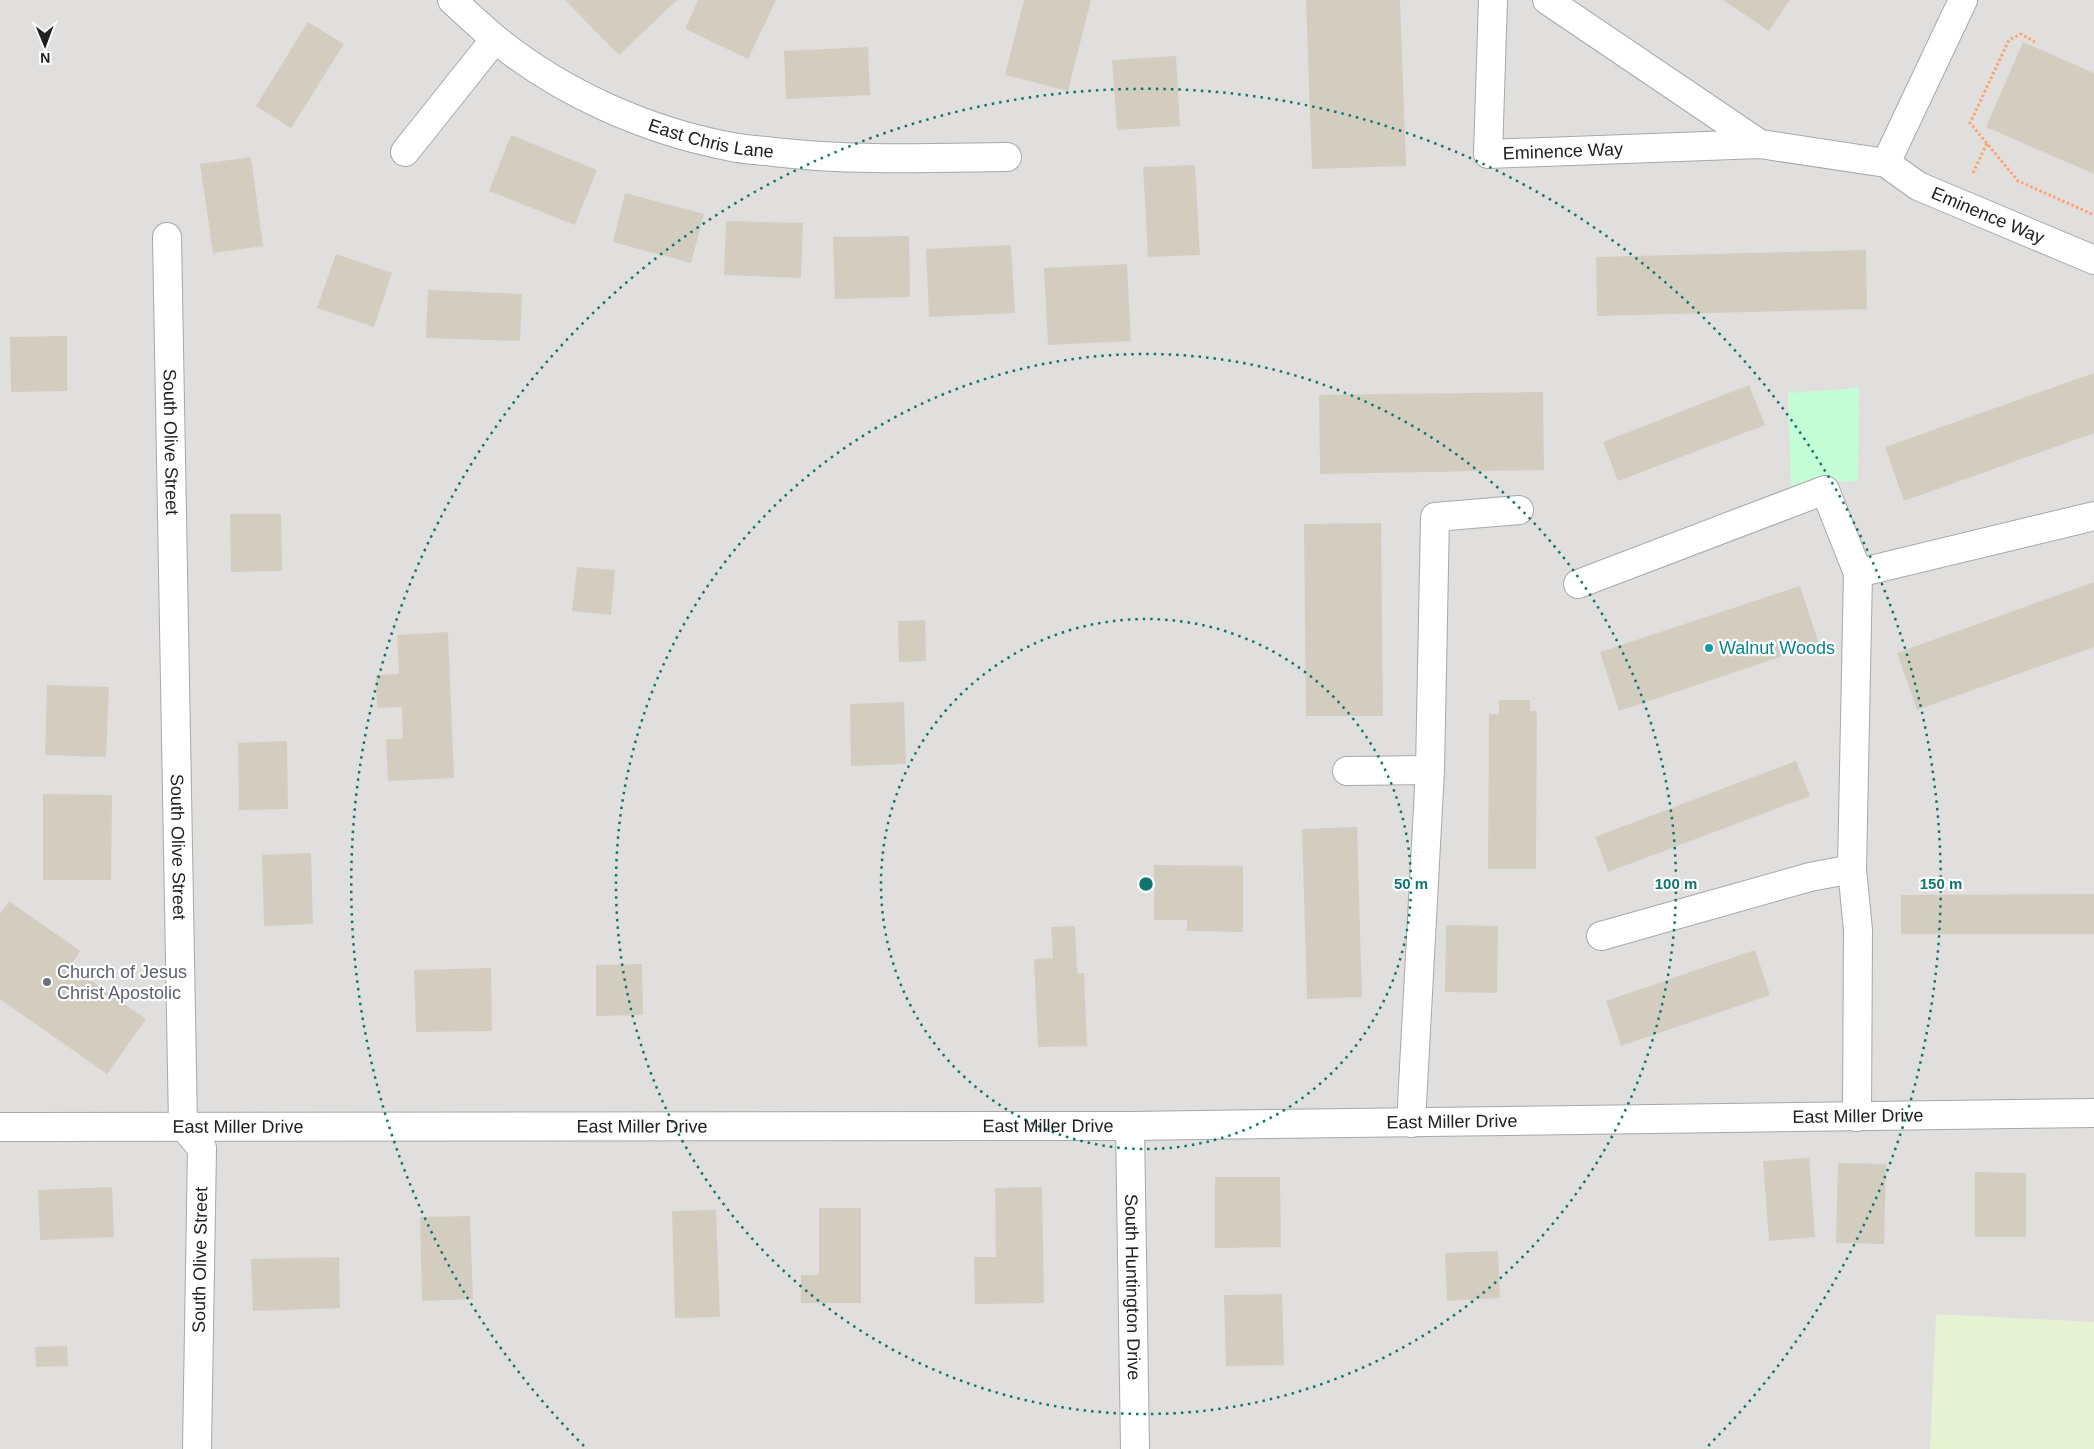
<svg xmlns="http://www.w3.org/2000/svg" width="2094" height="1449" font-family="Arial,sans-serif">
	<rect width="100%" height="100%" fill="#f2f2e8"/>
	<!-- residential -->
	<rect fill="#e0dfde" x="0" y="0" width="2094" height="1449"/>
	<!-- farmland -->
	<path fill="#e7f2d2" d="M1936 1314 2094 1322V1449H1930Z"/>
	<!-- park -->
	<path fill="#c3fed7" d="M1859 388 1858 481 1791 485 1788 393Z"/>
	<!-- building -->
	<g fill="#d3cdc0">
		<path d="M565 0H677L619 55Z"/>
		<path d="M698 0H776L748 59 685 29Z"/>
		<path d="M1024 0H1091L1068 91 1005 75Z"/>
		<path d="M1306 0H1400L1406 166 1312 169Z"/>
		<path d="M1723 0H1790L1769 31Z"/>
		<path d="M308 22 344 44 291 128 256 106Z"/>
		<path d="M2023 42 2094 73V174L1986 127Z"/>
		<path d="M868 47 870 95 786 99 784 51Z"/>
		<path d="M1176 56 1180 126 1117 130 1112 60Z"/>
		<path d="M511 135 597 170 575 225 489 191Z"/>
		<path d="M251 157 263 246 213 253 200 164Z"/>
		<path d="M1195 165 1200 255 1148 257 1143 167Z"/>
		<path d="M625 193 704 214 691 263 613 242Z"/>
		<path d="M726 221 803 223 801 278 724 275Z"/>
		<path d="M909 236 910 297 835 299 833 237Z"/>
		<path d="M1011 245 1015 313 929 317 926 249Z"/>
		<path d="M1866 250 1867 309 1597 316 1596 257Z"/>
		<path d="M336 254 392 273 374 327 317 308Z"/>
		<path d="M1127 264 1131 341 1048 345 1044 268Z"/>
		<path d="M428 290 522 294 520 341 426 338Z"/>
		<path d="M67 336V391L11 392 10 337Z"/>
		<path d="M2094 373V433L1904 501 1885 447Z"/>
		<path d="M1749 385 1765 425 1618 481 1603 442Z"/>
		<path d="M1543 392 1544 470 1320 474 1319 395Z"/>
		<path d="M230 514H281L282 571 231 572Z"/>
		<path d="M1381 523 1383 716H1306L1304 524Z"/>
		<path d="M577 567 615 570 611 615 572 611Z"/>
		<path d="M2094 582V647L1917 710 1897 653Z"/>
		<path d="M1800 586 1819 644 1619 711 1600 652Z"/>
		<path d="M925 620 926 661 899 662 898 621Z"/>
		<path d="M448 632 454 778 388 781 386 739H403L402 707 377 708 376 675 399 674 397 635Z"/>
		<path d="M47 685 109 687 106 757 45 755Z"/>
		<path d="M1499 700H1530V711H1537L1536 869H1488L1489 714H1499Z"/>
		<path d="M904 702 906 764 851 766 850 704Z"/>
		<path d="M287 741 288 809 239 810 238 743Z"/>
		<path d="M1796 761 1810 796 1608 872 1595 837Z"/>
		<path d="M43 794 112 795 111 880H43Z"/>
		<path d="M1357 827 1362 997 1307 999 1302 829Z"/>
		<path d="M311 853 313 924 264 926 262 855Z"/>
		<path d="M1154 865 1243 866V932L1187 931V920H1154Z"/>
		<path d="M2094 894V934H1901V895Z"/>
		<path d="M9 901 80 951 70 966 146 1019 107 1074 0 999V914Z"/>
		<path d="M1446 925 1498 926 1497 993 1445 992Z"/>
		<path d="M1075 926 1077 973H1084L1087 1046 1038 1047 1034 959 1053 958 1051 927Z"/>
		<path d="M1755 950 1770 995 1621 1046 1606 1001Z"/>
		<path d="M642 964 643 1015 596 1016V965Z"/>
		<path d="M491 968 492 1031 416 1032 414 970Z"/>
		<path d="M1809 1158 1815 1237 1769 1241 1763 1161Z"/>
		<path d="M1838 1163 1886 1164 1884 1244 1836 1243Z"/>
		<path d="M1975 1172 2026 1173V1237H1975Z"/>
		<path d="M1215 1177H1280L1281 1247 1215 1248Z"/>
		<path d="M112 1187 114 1237 40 1240 38 1190Z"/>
		<path d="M1042 1187 1044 1303 975 1304 974 1257H996L995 1188Z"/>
		<path d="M819 1208H861V1303H801V1275H819Z"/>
		<path d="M716 1210 720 1317 675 1318 672 1211Z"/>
		<path d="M470 1216 473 1299 422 1301 420 1217Z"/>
		<path d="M1498 1251 1500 1298 1447 1301 1445 1253Z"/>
		<path d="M339 1257 340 1308 253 1311 251 1259Z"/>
		<path d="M1282 1294 1284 1365 1226 1366 1224 1295Z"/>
		<path d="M67 1346 68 1366 36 1367 35 1347Z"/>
	</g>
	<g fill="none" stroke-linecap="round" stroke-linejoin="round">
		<!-- minor casing -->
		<g stroke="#a8a8a8" stroke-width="30">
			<g id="minor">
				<path id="s1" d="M452 0C466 13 480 26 494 38 561 93 647 131 732 147 746 150 760 150 774 152 851 161 929 158 1007 157"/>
				<path id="s2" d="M1493 0 1488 154 1760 144 1886 163 1918 186 2094 260"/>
				<path d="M1547 0 1760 144"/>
				<path d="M405 152 495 39"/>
				<path d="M1886 163 1963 0"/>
				<path id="s3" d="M167 237 183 1126 202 1148 197 1449"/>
				<path d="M1858 573 2094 516"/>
				<path d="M1578 584 1825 490 1858 573 1852 869 1858 930 1857 1117"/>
				<path d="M1347 771 1430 770"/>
				<path d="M1601 936 1810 877 1852 869"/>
				<path d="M1411 1123 1430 770 1435 517 1519 510"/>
				<path id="s4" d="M1130 1126 1135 1449"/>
				<path id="s5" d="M0 1127 1130 1126 2094 1113"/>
			</g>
		</g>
		<!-- path -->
		<g stroke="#ffa26c" stroke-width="3" stroke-dasharray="2.5 2.5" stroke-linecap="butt">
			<path d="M2035 42 2021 34 2009 40 1970 123 2018 181 2094 215"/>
			<path d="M1973 173 1987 143"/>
		</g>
		<!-- minor -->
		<use href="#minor" stroke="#fff" stroke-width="28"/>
	</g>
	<!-- distance rings -->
	<g fill="none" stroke="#0f766e" stroke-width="2.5" stroke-dasharray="2.5 5">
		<circle cx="1146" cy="884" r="265"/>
		<circle cx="1146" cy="884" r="530"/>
		<path d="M584 1446A795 795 0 1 1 1708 1446"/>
	</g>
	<!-- markers -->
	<circle fill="#0f9aa8" stroke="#fff" stroke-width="2" cx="1709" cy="648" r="5"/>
	<circle fill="#6b7280" stroke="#fff" stroke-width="2" cx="47" cy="982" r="5"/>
	<g text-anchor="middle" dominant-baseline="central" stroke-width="4.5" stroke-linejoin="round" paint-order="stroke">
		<!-- street labels -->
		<g font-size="18" fill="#212121" stroke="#fff">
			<text stroke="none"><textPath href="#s1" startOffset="299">East Chris Lane</textPath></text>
			<text stroke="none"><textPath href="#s2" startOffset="229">Eminence Way</textPath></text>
			<text stroke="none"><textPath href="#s2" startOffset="669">Eminence Way</textPath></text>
			<text stroke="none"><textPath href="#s3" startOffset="205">South Olive Street</textPath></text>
			<text stroke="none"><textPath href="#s3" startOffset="610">South Olive Street</textPath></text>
			<text stroke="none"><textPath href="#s5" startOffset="1858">East Miller Drive</textPath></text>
			<text stroke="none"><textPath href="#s5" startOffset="1452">East Miller Drive</textPath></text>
			<text stroke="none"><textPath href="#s5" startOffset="238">East Miller Drive</textPath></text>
			<text stroke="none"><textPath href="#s5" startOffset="642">East Miller Drive</textPath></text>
			<text stroke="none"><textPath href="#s5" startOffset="1048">East Miller Drive</textPath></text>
			<text transform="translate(200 1260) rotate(-89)">South Olive Street</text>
			<text stroke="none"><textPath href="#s4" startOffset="161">South Huntington Drive</textPath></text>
		</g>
		<!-- culture labels -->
		<g font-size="18" fill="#0d838f" stroke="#fff" text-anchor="start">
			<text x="1719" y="648">Walnut Woods</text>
		</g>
		<!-- worship labels -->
		<g font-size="18" fill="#5b616d" stroke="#fff" text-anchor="start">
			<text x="57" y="972">Church of Jesus<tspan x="57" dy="21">Christ Apostolic</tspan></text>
		</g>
	</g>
	<circle cx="1146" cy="884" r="8" fill="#0f766e" stroke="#fff" stroke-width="2.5"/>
	<g font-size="15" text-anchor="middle" font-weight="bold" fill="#0f766e" stroke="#fff" stroke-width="4.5" stroke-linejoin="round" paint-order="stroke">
		<text x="1411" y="889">50 m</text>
		<text x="1676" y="889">100 m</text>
		<text x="1941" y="889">150 m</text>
	</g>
	<!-- north arrow -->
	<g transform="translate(45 45) rotate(179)" stroke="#ffffff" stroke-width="4" paint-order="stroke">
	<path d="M0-4L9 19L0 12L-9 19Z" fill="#212121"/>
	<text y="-8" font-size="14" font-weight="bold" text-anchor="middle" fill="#212121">N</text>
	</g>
</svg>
